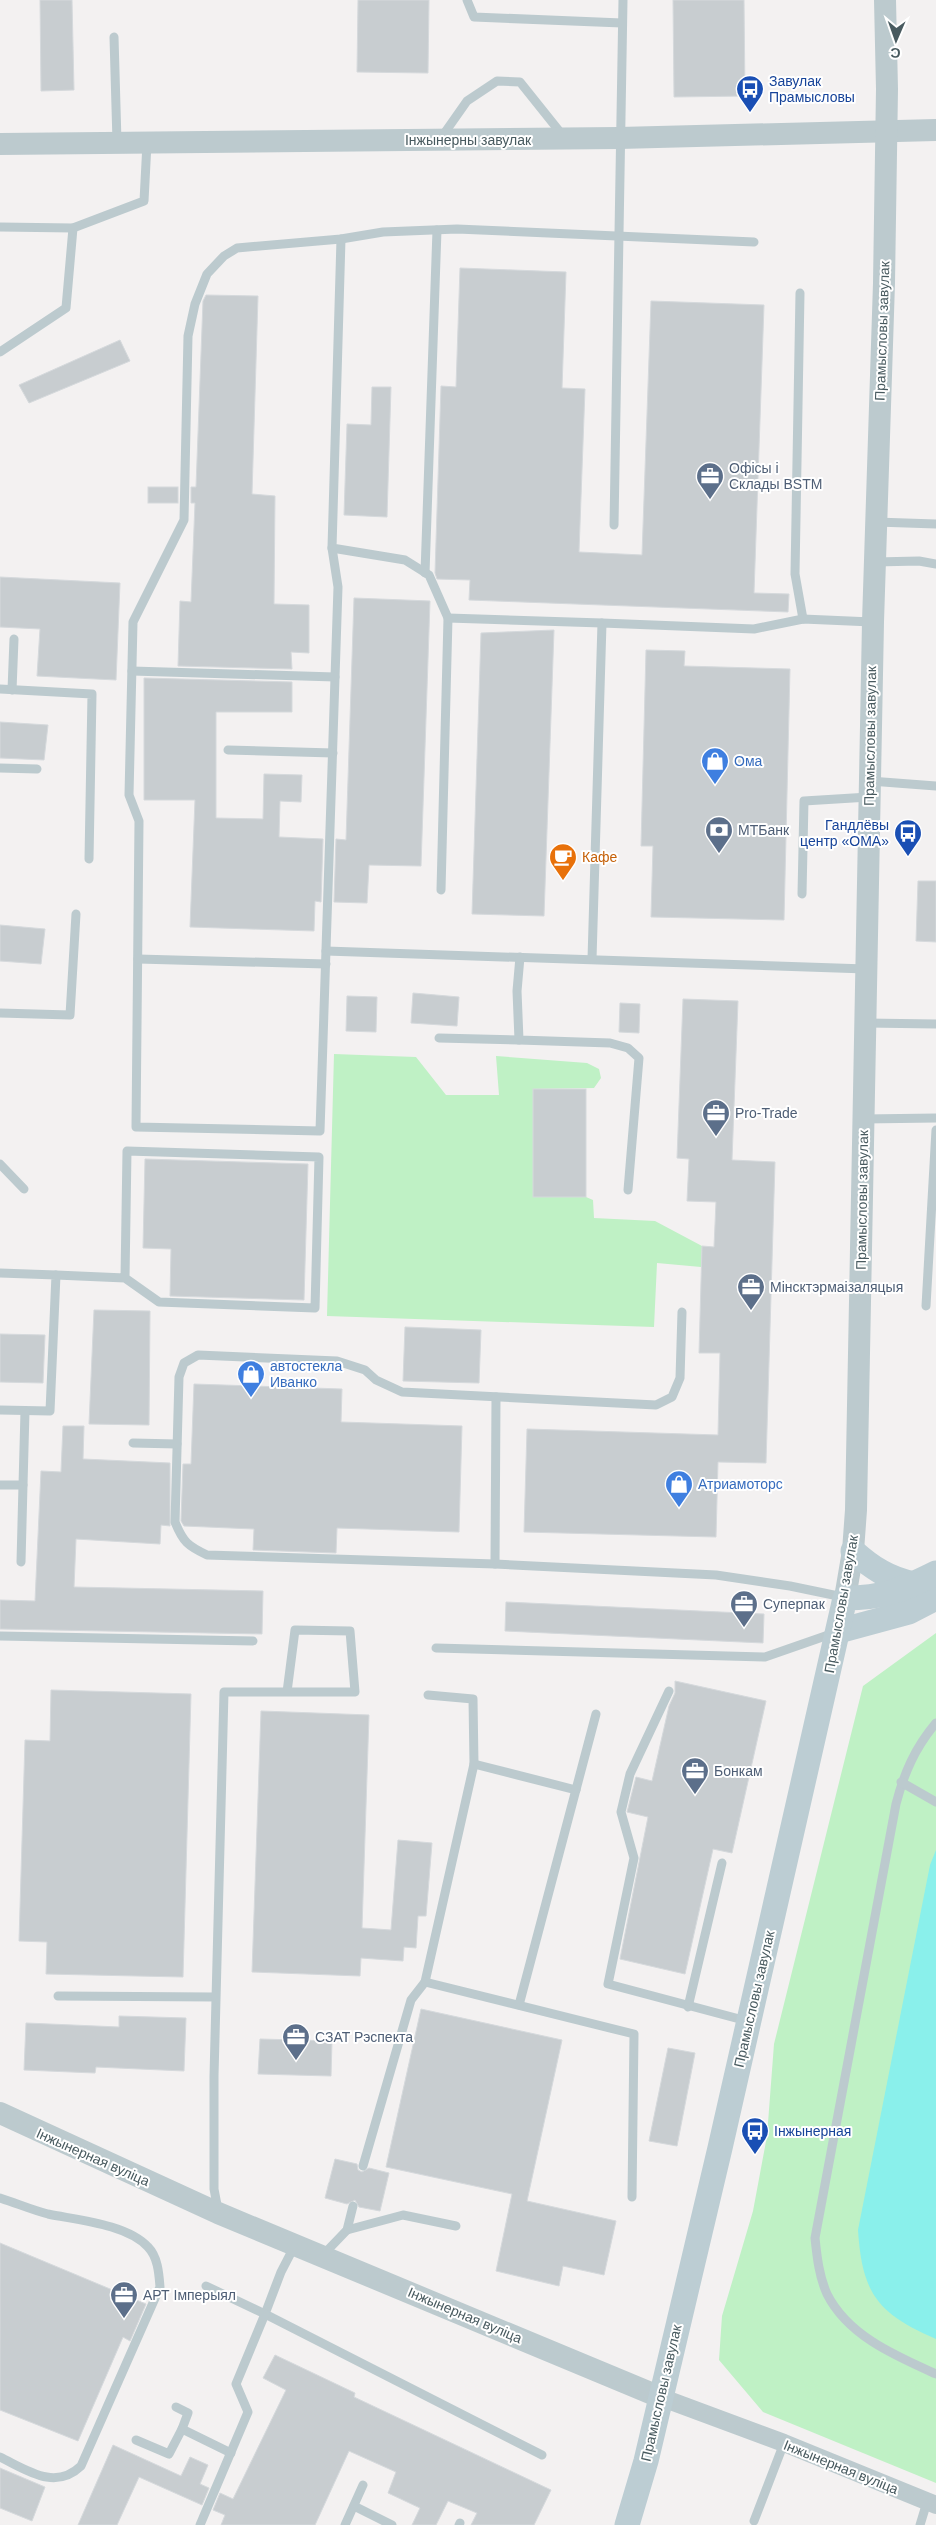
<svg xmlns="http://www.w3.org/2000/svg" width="936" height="2525" font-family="Arial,sans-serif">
	<rect width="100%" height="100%" fill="#f3f1f1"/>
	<!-- green -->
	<g fill="#bff1c5">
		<path d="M334 1054 416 1057 446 1095H499L496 1056 587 1063 599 1069 601 1078 594 1088 533 1089V1196L586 1197 593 1200 594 1218 655 1221 702 1246 701 1267 657 1263 654 1327 327 1316Z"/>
		<path d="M936 1633V2483L763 2412 719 2360 722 2316 753 2211 767 2136 774 2044 863 1686Z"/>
	</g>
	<!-- water -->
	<path fill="#8af0eb" d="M936 1850V2339C878 2314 862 2294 858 2230L930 1865Z"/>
	<!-- building -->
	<g fill="#c8cdd0" stroke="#d5d9dc">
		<path d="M40 0H72L74 90 41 91Z"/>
		<path d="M358 0H429L428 73 357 72Z"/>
		<path d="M673 0H744L745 96 674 97Z"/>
		<path d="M460 268 566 272 562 388 585 389 579 552 642 555 651 301 764 305 754 593 789 594 788 612 469 600 470 580 437 579 435 573 441 386 456 387Z"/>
		<path d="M206 295 258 296 252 494 275 496 274 604 309 605V653L291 652 292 669 178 666 180 601 191 602 195 503H191V487H196L203 301Z"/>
		<path d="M120 340 130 361 29 403 19 385Z"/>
		<path d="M372 387H391L387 517 344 515 347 424 371 425Z"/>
		<rect x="148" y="487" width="30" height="16"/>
		<path d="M0 577 120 583 116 680 37 676 40 629 0 627Z"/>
		<path d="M354 598 430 601 421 866 369 865 367 903 334 902 336 839 346 840Z"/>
		<path d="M554 630 544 916 472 914 481 633Z"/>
		<path d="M646 650 685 651 684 666 790 669 784 920 651 917 653 846H641Z"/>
		<path d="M144 678 292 682V712H216V818L263 819 264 774 302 775 301 802 280 801 279 837 323 839 321 902 315 901 314 931 190 927 195 800H144Z"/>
		<path d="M0 722 48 725 44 760 0 758Z"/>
		<path d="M918 881H936V942L916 941Z"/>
		<path d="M0 925 45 929 41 964 0 961Z"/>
		<path d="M413 993 459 997 457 1026 411 1023Z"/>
		<path d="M347 996 377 997 376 1032 346 1031Z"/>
		<path d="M683 999 738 1001 732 1160 775 1162 766 1463 718 1462 716 1537 524 1532 527 1429 718 1435 720 1353H699L702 1246 714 1247 716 1202 687 1201 689 1159 677 1158Z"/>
		<path d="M620 1003 640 1004 639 1033 619 1032Z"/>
		<rect x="533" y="1089" width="53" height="108"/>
		<path d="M145 1159 308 1164 304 1300 170 1296 171 1249 143 1248Z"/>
		<path d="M94 1310 150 1311 149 1425 89 1424Z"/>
		<path d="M405 1327 481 1330 479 1383 403 1381Z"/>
		<path d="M0 1334 45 1335 43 1383 0 1382Z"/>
		<path d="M194 1384 342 1389 341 1422 462 1426 459 1532 337 1528 336 1553 253 1550 254 1529 184 1526 181 1521 183 1464H191Z"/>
		<path d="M63 1426H84L83 1459 170 1463V1526L161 1525 160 1544 76 1539 74 1587 263 1591 262 1634 0 1629V1600L35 1601 41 1471 61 1472Z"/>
		<path d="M506 1602 764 1614 763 1643 505 1631Z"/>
		<path d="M675 1681 766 1701 732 1853 713 1849 685 1974 620 1959 648 1817 627 1812 636 1777 652 1781 669 1706 675 1693Z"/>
		<path d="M51 1690 191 1694 183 1977 46 1974 47 1942 19 1941 25 1740 50 1741Z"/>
		<path d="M261 1711 369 1715 362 1928 391 1930 398 1840 432 1843 426 1916H418L416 1948 404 1947 403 1961 361 1958 360 1976 252 1972Z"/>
		<path d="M421 2009 562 2040 527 2201 616 2221 604 2275 563 2266 559 2286 496 2271 512 2194 386 2167Z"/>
		<path d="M119 2016 186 2018 184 2071 96 2067 95 2073 24 2070 26 2023 119 2027Z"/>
		<path d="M260 2039 332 2041 331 2076 258 2074Z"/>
		<path d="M668 2048 695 2053 677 2146 649 2141Z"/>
		<path d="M335 2159 357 2164 358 2170 362 2172 369 2168 389 2173 380 2211 359 2207 355 2200 347 2204 325 2198Z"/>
		<path d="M0 2243 146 2304 130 2341 123 2337 78 2441 0 2410Z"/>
		<path d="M275 2355 355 2393 354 2397 551 2490 534 2525H471L477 2513 448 2501 436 2525H412L420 2508 388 2493 396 2472 349 2451 315 2525H221L225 2515 213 2510 220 2493 233 2499 286 2390 263 2378Z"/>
		<path d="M113 2445 181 2476 190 2457 208 2465 200 2484 209 2488 202 2505 139 2477 117 2525H78Z"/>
		<path d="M0 2468 45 2487 32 2521 0 2508Z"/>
	</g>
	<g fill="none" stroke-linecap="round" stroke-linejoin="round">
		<!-- service -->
		<g stroke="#bccace" stroke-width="9">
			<path d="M467 0 474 17 622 23"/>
			<path d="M114 37 117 142"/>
			<path d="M441 138 467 101 497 81 520 82 564 137"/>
			<path d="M0 227 73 228 144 201 147 143"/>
			<path d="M341 239 332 548 405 560 429 575 448 618 441 890"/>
			<path d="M800 293 795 574 803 619"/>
			<path d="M0 352 66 308 73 228"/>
			<path d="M876 522 936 524"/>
			<path d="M614 525 623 0"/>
			<path d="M332 548 338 587 320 1131 136 1127 139 821 129 795 133 622 184 520 188 336 195 304 207 274 224 256 237 248 341 239 383 232 457 229 754 242"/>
			<path d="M875 562 919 561 936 564"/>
			<path d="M425 573 437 230"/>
			<path d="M448 618 602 623"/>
			<path d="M132 671 335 677"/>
			<path d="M0 689 92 694 89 859"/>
			<path d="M12 690 14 639"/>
			<path d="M228 750 333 753"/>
			<path d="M0 768 37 769"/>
			<path d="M870 781 936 786"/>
			<path d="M802 894 804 801 869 797"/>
			<path d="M326 951 866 969"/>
			<path d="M520 957 517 991 519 1040 610 1043 628 1048 639 1058 628 1190"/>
			<path d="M138 959 326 964"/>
			<path d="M592 959 602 623 754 629 803 619 872 622"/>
			<path d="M0 1013 70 1015 76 914"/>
			<path d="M866 1023 936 1024"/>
			<path d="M439 1038 519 1040"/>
			<path d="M864 1119 936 1118"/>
			<path d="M0 1164 24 1189"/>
			<path d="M0 1273 56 1275 50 1411 0 1410"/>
			<path d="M56 1275 125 1278 159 1302 315 1308 319 1157 127 1151 125 1278"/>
			<path d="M926 1306 936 1130"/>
			<path d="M682 1312 680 1378 672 1397 656 1405 402 1392 376 1380 365 1370 337 1361 198 1355 184 1363 179 1377 175 1522C183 1542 188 1546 207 1555L495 1564 716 1575 790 1586 843 1597"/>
			<path d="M133 1443 177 1444"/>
			<path d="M0 1485H23L25 1411"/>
			<path d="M21 1562 23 1485"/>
			<path d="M495 1564 496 1397"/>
			<path d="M0 1636 253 1641"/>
			<path d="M436 1648 765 1657 834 1633"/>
			<path d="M669 1691 630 1774 621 1812 634 1858 608 1984 747 2021"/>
			<path d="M428 1695 473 1699 474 1764"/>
			<path d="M936 1723C915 1748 904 1773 896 1804L815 2238C817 2257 819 2276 827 2294 848 2336 896 2356 936 2374"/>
			<path d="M901 1782 936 1802"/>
			<path d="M425 1982 474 1764 576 1790"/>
			<path d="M58 1996 215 1997"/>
			<path d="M519 2005 596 1714"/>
			<path d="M688 2007 722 1863"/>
			<path d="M363 2166 411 2000 425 1982 634 2034 632 2197"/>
			<path d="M0 2198C16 2203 32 2210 48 2214 77 2220 127 2224 148 2247 158 2257 159 2274 160 2287L81 2466C55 2491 27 2470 0 2457"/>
			<path d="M218 2210 214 2189V2076L224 1692H287L295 1630 350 1631 355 1692H287"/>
			<path d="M347 2230 403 2215 456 2226"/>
			<path d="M295 2245 281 2272 265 2314 542 2455"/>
			<path d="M323 2255 347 2230 353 2206"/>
			<path d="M176 2407 188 2413 182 2429"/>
			<path d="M136 2440 169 2454 182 2429 231 2453"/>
			<path d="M354 2506 392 2525"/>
			<path d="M754 2521 784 2443"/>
			<path d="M200 2525 248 2412 236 2384 265 2314 206 2286"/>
			<path d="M345 2525 363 2485"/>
			<path d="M459 2525 460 2523"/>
			<path d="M920 2525 927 2502"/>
		</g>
		<!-- minor -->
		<path stroke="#bccace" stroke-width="18" d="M660 2397 784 2443 936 2505"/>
		<!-- tertiary -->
		<g stroke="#bccace" stroke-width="22">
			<path d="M0 144 619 138 936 130"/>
			<path d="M845 1598 853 1551 856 1510 873 622 884 283 887 89 885 0"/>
			<path d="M0 2113 218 2213 660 2397"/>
		</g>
		<!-- secondary -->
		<g stroke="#bccdd3" stroke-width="25">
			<path d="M853 1551C872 1568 889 1579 914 1584"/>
			<path d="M839 1631 909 1612 936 1598"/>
			<path d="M627 2525 646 2461 720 2148 845 1598C884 1598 902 1590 936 1573"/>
		</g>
	</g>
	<!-- icons -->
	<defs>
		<g id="bus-pin" transform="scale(1.4375)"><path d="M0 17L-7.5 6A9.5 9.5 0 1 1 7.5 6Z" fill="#1a4fb4" stroke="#fff"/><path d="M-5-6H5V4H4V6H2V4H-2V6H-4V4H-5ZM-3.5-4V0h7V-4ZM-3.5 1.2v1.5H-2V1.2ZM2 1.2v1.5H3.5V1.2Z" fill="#fff"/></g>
		<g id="office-pin" transform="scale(1.4375)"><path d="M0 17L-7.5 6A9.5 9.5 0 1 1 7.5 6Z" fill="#5c6f8a" stroke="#fff"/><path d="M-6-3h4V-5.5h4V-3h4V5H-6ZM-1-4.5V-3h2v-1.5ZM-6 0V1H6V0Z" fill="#fff"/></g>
		<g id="shop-pin" transform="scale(1.4375)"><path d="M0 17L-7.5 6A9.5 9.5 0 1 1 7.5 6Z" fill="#3f7fe0" stroke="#fff"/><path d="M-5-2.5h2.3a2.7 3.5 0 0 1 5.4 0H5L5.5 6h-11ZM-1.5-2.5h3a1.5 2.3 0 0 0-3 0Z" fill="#fff"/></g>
		<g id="bank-pin" transform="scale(1.4375)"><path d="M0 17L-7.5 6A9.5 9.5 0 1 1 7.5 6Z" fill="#5c6f8a" stroke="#fff"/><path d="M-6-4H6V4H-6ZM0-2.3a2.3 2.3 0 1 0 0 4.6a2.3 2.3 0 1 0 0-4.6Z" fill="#fff"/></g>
		<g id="cafe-pin" transform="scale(1.4375)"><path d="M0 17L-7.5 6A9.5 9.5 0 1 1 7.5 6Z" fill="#e8710a" stroke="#fff"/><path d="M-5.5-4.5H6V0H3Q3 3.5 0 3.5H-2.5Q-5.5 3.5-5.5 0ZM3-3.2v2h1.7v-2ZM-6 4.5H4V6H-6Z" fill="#fff"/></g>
	</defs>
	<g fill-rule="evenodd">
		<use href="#bus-pin" x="750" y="89"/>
		<use href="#office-pin" x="710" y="476"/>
		<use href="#shop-pin" x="715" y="761"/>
		<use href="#bank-pin" x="719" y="830"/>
		<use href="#bus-pin" x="908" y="833"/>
		<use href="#cafe-pin" x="563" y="857"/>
		<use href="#office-pin" x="716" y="1113"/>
		<use href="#office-pin" x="751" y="1287"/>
		<use href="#shop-pin" x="251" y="1374"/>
		<use href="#shop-pin" x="679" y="1484"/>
		<use href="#office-pin" x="744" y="1604"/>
		<use href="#office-pin" x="695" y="1771"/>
		<use href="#office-pin" x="296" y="2037"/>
		<use href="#bus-pin" x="755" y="2131"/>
		<use href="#office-pin" x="124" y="2295"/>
	</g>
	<g text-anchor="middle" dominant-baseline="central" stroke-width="4" stroke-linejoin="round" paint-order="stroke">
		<!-- transit labels -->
		<g font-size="14" fill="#164399" stroke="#fff" text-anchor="start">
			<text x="769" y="81">Завулак<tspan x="769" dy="16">Прамысловы</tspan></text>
			<text x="889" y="825" text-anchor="end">Гандлёвы<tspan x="889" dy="16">центр «ОМА»</tspan></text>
			<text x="774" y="2131">Інжынерная</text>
		</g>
		<!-- street labels -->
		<g font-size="14" fill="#485a5f" stroke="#fff">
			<text x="468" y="140">Інжынерны завулак</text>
			<text transform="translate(882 331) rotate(-88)">Прамысловы завулак</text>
			<text transform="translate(870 736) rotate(-89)">Прамысловы завулак</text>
			<text transform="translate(862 1200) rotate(-89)">Прамысловы завулак</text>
			<text transform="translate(841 1604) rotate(-80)">Прамысловы завулак</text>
			<text transform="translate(754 1999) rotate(-77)">Прамысловы завулак</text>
			<text transform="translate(93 2157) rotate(24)">Інжынерная вуліца</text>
			<text transform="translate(465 2315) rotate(23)">Інжынерная вуліца</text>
			<text transform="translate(661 2393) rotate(-77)">Прамысловы завулак</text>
			<text transform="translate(841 2467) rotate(22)">Інжынерная вуліца</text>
		</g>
		<!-- service labels -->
		<g font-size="14" fill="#4e5e75" stroke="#fff" text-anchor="start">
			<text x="729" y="468">Офісы і<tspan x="729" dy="16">Склады BSTM</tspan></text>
			<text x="738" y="830">МТБанк</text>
			<text x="735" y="1113">Pro-Trade</text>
			<text x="770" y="1287">Мінсктэрмаізаляцыя</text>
			<text x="763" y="1604">Суперпак</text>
			<text x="714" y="1771">Бонкам</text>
			<text x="315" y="2037">СЗАТ Рэспекта</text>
			<text x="143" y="2295">АРТ Імперыял</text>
		</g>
		<!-- shop labels -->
		<g font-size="14" fill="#366cbe" stroke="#fff" text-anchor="start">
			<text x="734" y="761">Ома</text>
			<text x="270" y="1366">автостекла<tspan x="270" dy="16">Иванко</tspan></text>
			<text x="698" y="1484">Атриамоторс</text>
		</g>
		<!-- food labels -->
		<g font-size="14" fill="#c56008" stroke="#fff" text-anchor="start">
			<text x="582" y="857">Кафе</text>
		</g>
	</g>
	<!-- north arrow -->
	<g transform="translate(896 40) rotate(182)" stroke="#ffffff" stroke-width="4" paint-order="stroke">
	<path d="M0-4L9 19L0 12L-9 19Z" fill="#485a5f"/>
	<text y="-8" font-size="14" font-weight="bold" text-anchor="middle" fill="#485a5f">С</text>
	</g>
</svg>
